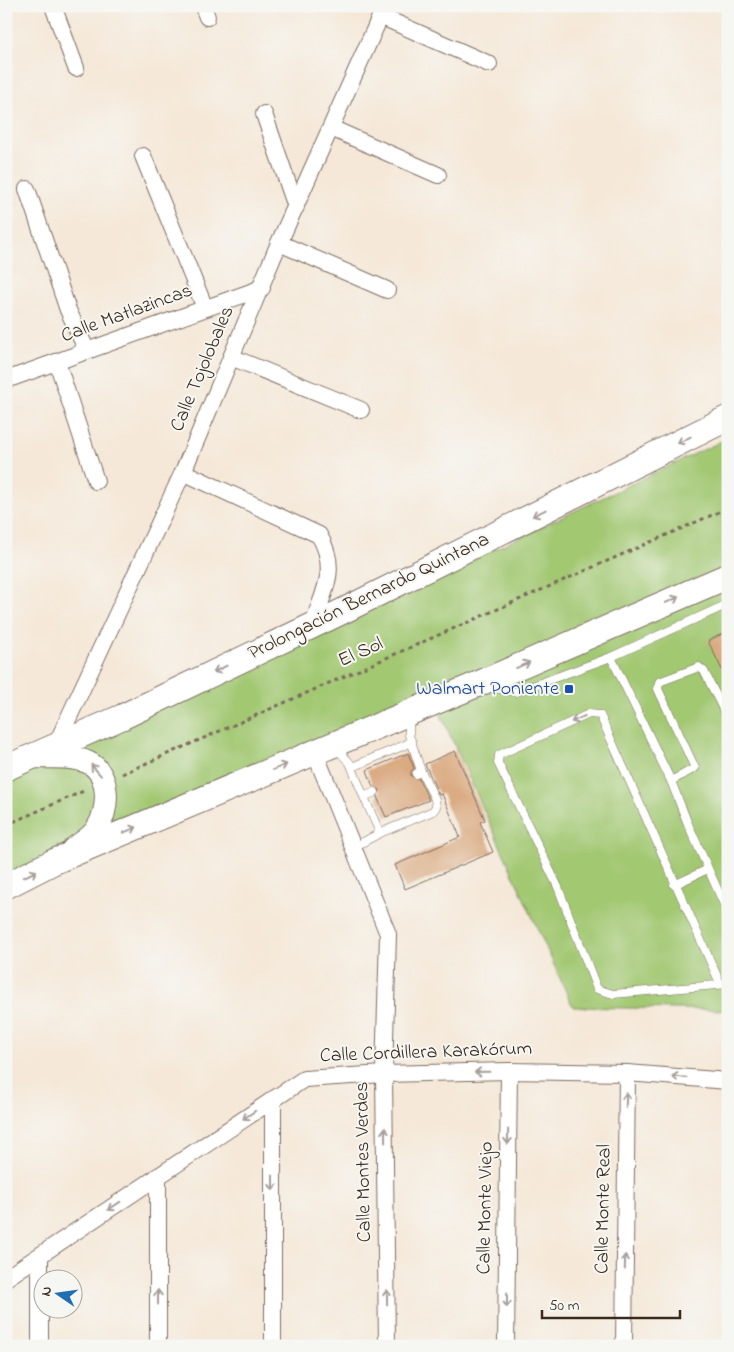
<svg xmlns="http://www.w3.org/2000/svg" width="734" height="1352" font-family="'Indie Flower',sans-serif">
	<rect width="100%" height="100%" fill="#f6f6f2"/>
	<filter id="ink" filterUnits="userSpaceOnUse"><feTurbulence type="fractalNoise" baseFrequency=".02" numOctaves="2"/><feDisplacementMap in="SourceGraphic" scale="10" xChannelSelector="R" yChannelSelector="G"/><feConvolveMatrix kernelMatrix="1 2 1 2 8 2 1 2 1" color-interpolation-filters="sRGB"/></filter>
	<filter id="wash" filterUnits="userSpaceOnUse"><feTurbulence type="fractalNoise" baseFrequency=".0096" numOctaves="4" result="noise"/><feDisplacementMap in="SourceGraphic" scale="20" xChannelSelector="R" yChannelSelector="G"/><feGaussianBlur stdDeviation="1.12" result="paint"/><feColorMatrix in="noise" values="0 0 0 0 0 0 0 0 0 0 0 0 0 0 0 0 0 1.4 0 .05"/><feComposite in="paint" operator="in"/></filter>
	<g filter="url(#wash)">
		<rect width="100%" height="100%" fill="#f5e8d8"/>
		<!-- green -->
		<path fill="#a2c872" stroke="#6e7948" d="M728 438V1010L573 1007 430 691 6 888V763L238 671Z"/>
		<g id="blocks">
			<!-- building -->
			<g fill="#daaa81">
				<path d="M728 631V682L708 641Z"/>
				<path d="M455 751 485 820 480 822 493 852 405 889 395 865 460 837 442 794 439 795 425 764Z"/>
				<path d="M408 753 414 768 411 772V776L419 779 429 800 386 817 377 797 380 790 373 787 367 770Z"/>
			</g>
		</g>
	</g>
	<g filter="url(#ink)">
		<use href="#blocks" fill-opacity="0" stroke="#7c6c5f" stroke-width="1"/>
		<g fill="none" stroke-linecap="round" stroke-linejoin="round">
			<!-- lane casing -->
			<g stroke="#7c6c5f" stroke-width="9">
				<g id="lane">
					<path d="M611 657 671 781 688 824 728 913"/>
					<path d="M490 687 516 692 611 657 728 604"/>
					<path d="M409 718V735L421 771 416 774"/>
					<path d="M336 748 350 763 364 797 375 792"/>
					<path d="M352 767 412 742"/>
					<path d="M671 781 695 768 658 689 659 682 699 667 704 671 728 719"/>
					<path d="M380 833 433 811 436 807 435 799 421 771"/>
					<path d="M354 847 380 833 364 797"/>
					<path d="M674 885 708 869"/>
					<path d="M720 983 600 715 589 714 499 755 498 763 558 887 597 989 613 994 728 984"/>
				</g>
			</g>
			<!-- street casing -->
			<g stroke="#7c6c5f" stroke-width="18">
				<g id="street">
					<path d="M53 6 76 68"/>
					<path d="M203 6 207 17"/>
					<path d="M380 16 489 64"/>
					<path d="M264 114 296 207"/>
					<path d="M331 128 438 175"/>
					<path d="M143 156 205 308"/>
					<path d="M27 189 68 310 87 351"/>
					<path d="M279 243 387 290"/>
					<path d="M231 357 361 410"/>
					<path d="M57 362 96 481"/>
					<path d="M6 380 262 288"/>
					<path d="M183 472 319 535C339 569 324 590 313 624"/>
					<path d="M55 747 183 472 279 243 385 6"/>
					<path d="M315 753 388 934 384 1074 387 1346"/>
					<path d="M40 1256V1346"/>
					<path d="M6 1278 304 1079 384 1074 509 1071 627 1073 728 1081"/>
					<path d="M158 1346V1176"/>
					<path d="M273 1346V1099"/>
					<path d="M506 1346 509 1071"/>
					<path d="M624 1346 627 1073"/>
				</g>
			</g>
			<!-- secondary casing -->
			<g stroke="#7c6c5f" stroke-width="24">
				<path id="secondary" d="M33 757C50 758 71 755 87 762 111 772 110 811 96 830 90 838 81 843 73 849"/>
			</g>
			<!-- primary casing -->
			<g stroke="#7c6c5f" stroke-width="27">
				<g id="primary">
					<path d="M6 768 122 717 341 612 728 418"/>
					<path d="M6 886 53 862 478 684 728 576"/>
				</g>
			</g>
			<!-- path -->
			<g stroke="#7c6c5f" stroke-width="3" stroke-dasharray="4 4" stroke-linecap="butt">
				<path d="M122 774 728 508"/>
				<path d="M6 825 86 790"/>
			</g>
			<!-- lane -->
			<use href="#lane" stroke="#fff" stroke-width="8"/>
			<!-- street -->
			<use href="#street" stroke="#fff" stroke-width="16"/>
			<!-- secondary -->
			<use href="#secondary" stroke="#fff" stroke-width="22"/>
			<!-- primary -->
			<use href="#primary" stroke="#fff" stroke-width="25"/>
		</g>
		<!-- one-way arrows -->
		<defs><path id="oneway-shaft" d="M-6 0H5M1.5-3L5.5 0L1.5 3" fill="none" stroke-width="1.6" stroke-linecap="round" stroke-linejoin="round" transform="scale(1.25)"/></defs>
		<g stroke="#a79f9a">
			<use href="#oneway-shaft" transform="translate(684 440) rotate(153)"/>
			<use href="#oneway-shaft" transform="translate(539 513) rotate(153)"/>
			<use href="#oneway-shaft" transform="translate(672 600) rotate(-24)"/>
			<use href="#oneway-shaft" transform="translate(523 665) rotate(-24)"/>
			<use href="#oneway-shaft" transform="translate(220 669) rotate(154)"/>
			<use href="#oneway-shaft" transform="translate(578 719) rotate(156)"/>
			<use href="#oneway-shaft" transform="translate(280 767) rotate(-23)"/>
			<use href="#oneway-shaft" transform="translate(96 770) rotate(-131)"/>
			<use href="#oneway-shaft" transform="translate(130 830) rotate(-23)"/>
			<use href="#oneway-shaft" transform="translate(30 874) rotate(-26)"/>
			<use href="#oneway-shaft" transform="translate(482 1072) rotate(179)"/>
			<use href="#oneway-shaft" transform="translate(679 1077) rotate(-175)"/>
			<use href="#oneway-shaft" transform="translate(626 1100) rotate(-89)"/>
			<use href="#oneway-shaft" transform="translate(249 1115) rotate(146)"/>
			<use href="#oneway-shaft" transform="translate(385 1135) rotate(-91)"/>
			<use href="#oneway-shaft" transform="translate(508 1137) rotate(91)"/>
			<use href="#oneway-shaft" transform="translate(273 1183) rotate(90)"/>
			<use href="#oneway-shaft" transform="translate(114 1206) rotate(146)"/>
			<use href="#oneway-shaft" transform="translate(625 1262) rotate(-89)"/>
			<use href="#oneway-shaft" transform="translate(158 1297) rotate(-90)"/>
			<use href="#oneway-shaft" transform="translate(387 1297) rotate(-91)"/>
			<use href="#oneway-shaft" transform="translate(507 1300) rotate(91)"/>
		</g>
	</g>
	<!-- markers -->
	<rect fill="#1a4fb4" stroke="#f6f6f2" stroke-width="2" x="564" y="684" width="10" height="10" rx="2.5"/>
	<g text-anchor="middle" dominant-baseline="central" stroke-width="4" stroke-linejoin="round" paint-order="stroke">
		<!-- street labels -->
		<g font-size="20" fill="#3b2a1e" stroke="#f6f6f2">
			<text transform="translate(127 314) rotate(-20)">Calle Matlazincas</text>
			<text transform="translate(203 369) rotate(-67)">Calle Tojolobales</text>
			<text transform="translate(369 597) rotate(-26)">Prolongación Bernardo Quintana</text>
			<text transform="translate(361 653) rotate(-24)">El Sol</text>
			<text transform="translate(426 1053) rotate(-2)">Calle Cordillera Karakórum</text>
			<text transform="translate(364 1162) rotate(-91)">Calle Montes Verdes</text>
			<text transform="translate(486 1208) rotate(-89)">Calle Monte Viejo</text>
			<text transform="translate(604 1209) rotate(-89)">Calle Monte Real</text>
		</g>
		<!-- transit labels -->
		<g font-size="20" fill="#164399" stroke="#f6f6f2" text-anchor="end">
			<text x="559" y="689">Walmart Poniente</text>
		</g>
	</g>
	<!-- margin -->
	<rect width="734" height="1352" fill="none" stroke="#f6f6f2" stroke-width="25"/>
	<!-- north arrow -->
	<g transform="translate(58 1294) rotate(283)"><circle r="24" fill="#f6f6f2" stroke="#aba49d"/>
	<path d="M0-4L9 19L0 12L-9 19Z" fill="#1f6fb2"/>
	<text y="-8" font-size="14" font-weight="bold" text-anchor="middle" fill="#3b2a1e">N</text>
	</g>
	<!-- scale -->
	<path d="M542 1310v8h138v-8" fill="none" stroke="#3b2a1e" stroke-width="2.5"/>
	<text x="549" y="1310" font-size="15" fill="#3b2a1e" stroke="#f6f6f2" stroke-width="4" paint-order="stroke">50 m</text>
</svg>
